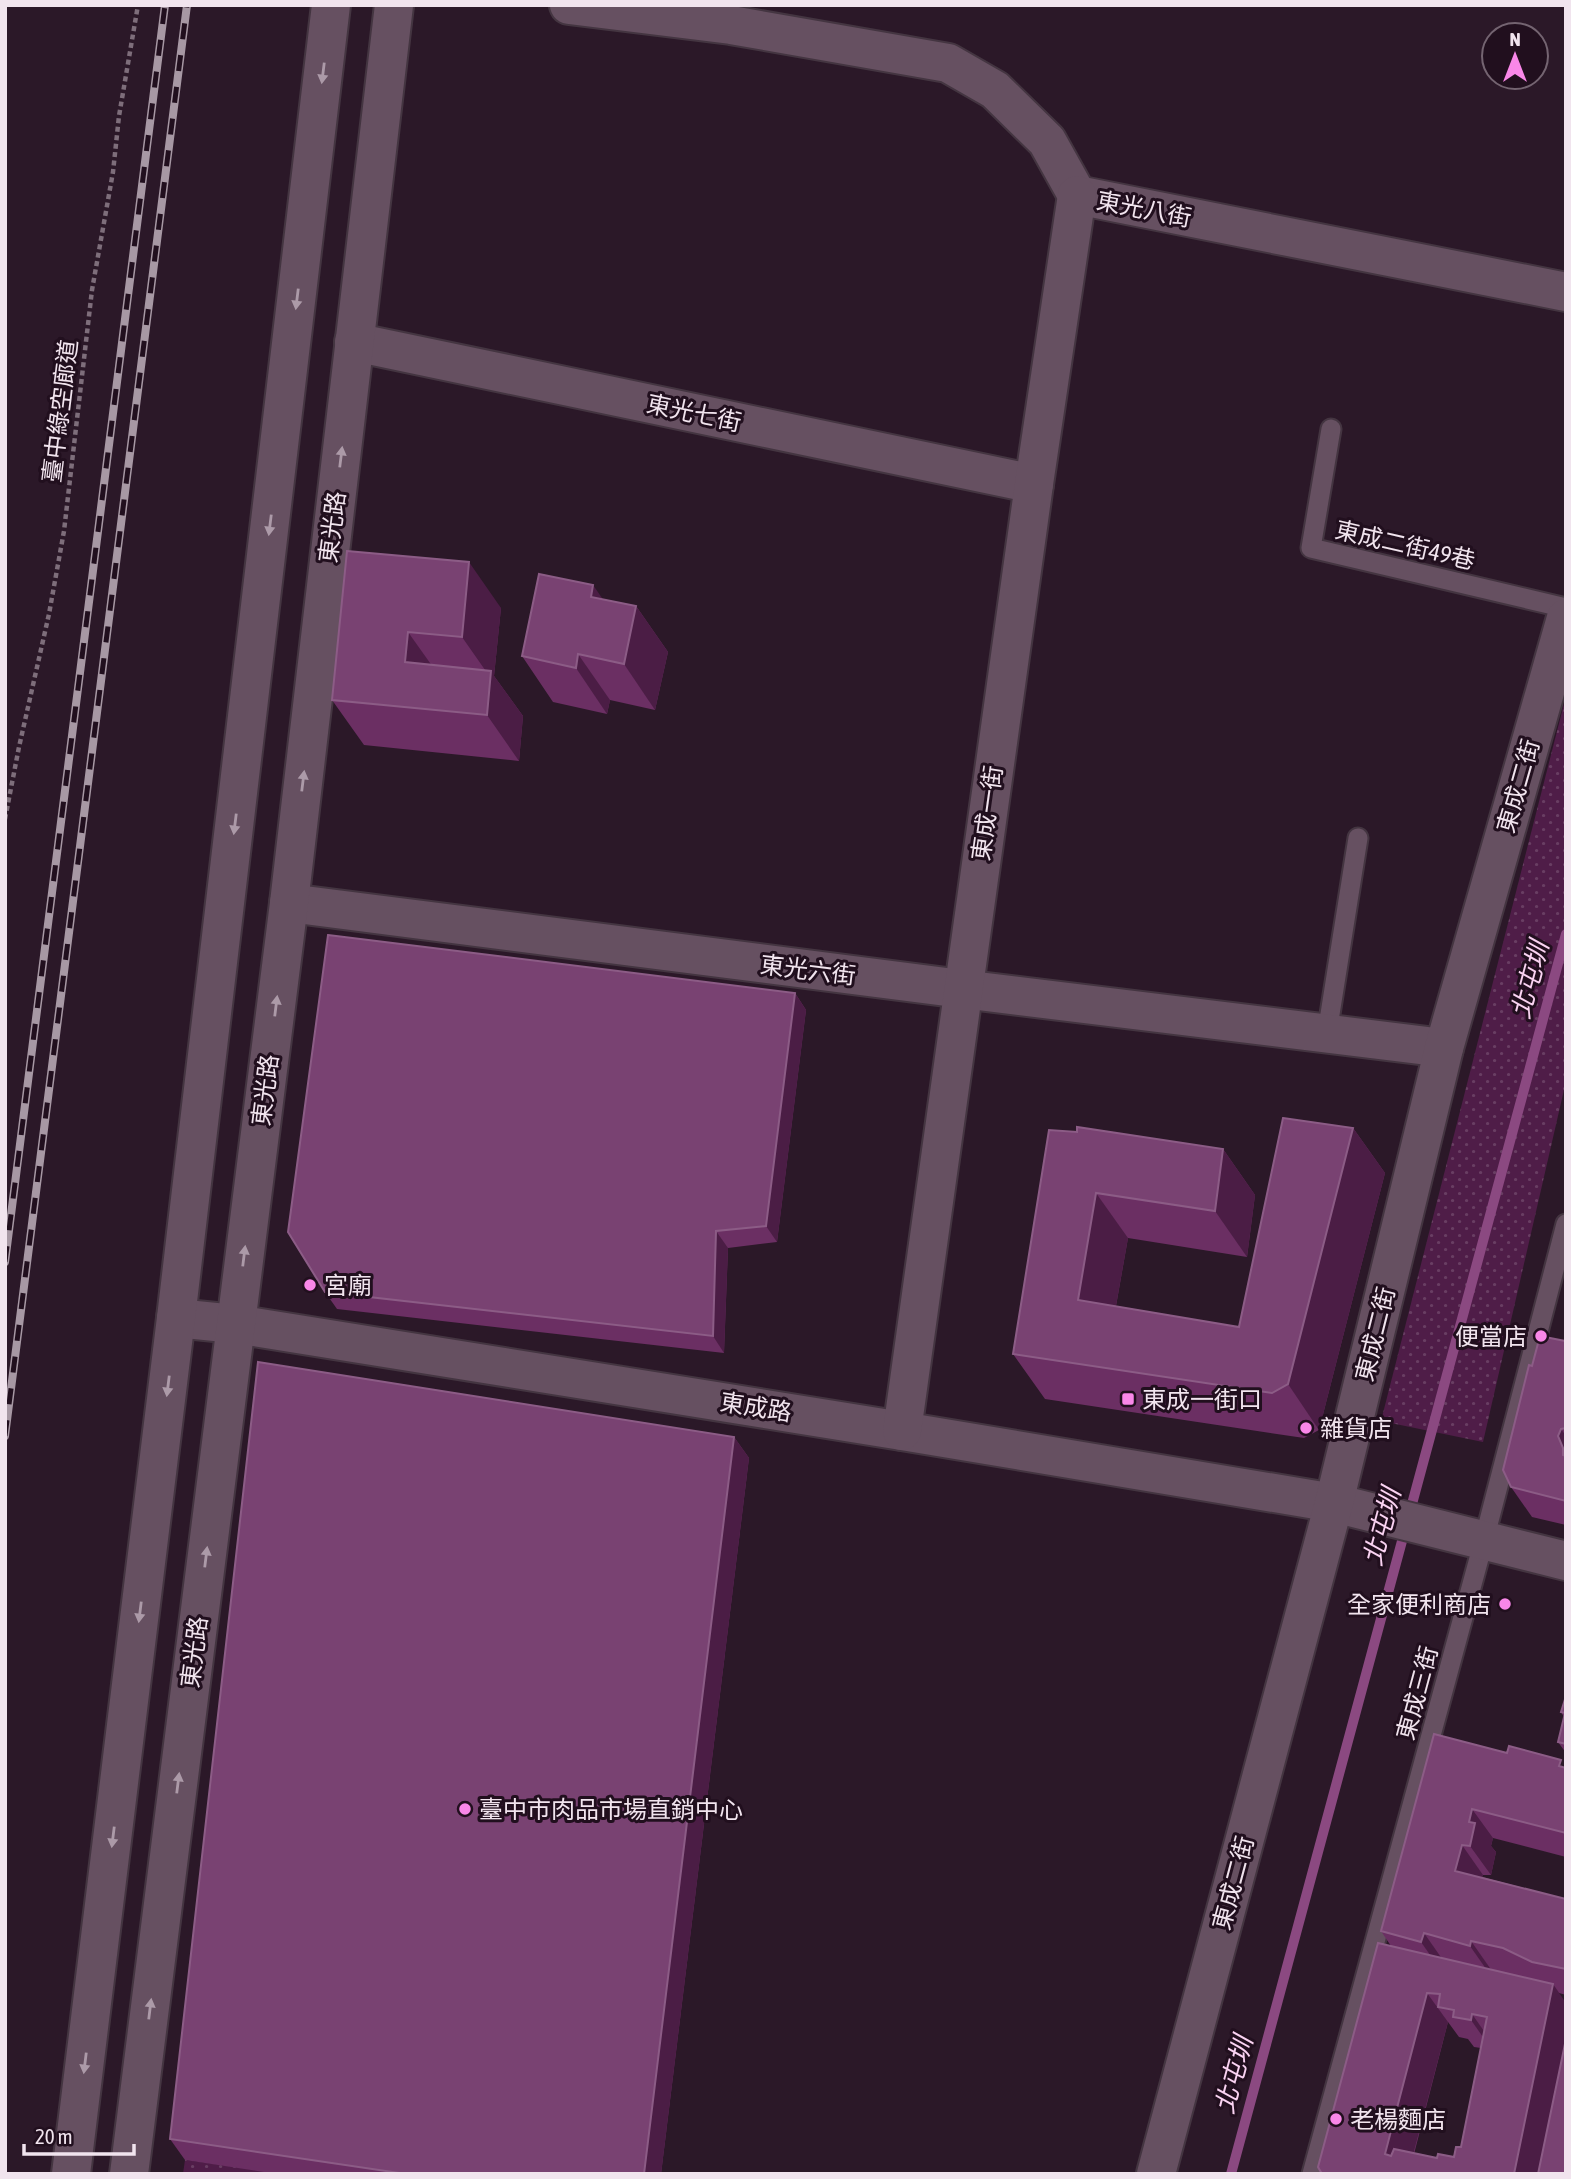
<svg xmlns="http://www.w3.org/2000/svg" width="1571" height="2179" font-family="'Asap Condensed','Noto Sans TC',sans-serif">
	<defs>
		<pattern id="grass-dots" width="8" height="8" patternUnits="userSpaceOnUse" patternTransform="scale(1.75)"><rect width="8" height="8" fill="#4f1d48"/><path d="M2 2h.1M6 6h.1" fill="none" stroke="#693e63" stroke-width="1.8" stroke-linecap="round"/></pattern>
	</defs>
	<rect width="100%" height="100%" fill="#2b1828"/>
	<!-- grass -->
	<g fill="url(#grass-dots)">
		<path d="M1566 696V1081L1483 1442 1381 1421Z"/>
		<path d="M185 2160 287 2174H183Z"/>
	</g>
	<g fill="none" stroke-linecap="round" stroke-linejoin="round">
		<!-- stream -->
		<path stroke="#8b4981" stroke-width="10" d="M1231 2174 1566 934"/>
		<!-- service casing -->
		<g stroke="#443541" stroke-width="23">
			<g id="service">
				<path d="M1331 429 1311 548 1566 608"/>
				<path d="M1327 1033 1358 838"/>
				<path d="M1312 2174 1484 1540 1566 1224"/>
			</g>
		</g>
		<!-- minor casing -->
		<g stroke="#443541" stroke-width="42">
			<g id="minor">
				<path d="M569 5 731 25 948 63 995 90 1047 141 1077 195 1566 292"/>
				<path d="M354 342 1034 484"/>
				<path d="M289 903 962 989 1444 1048"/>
				<path d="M176 1318 235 1324 902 1431 1334 1503 1566 1561"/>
				<path d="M902 1431 1034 484 1077 195"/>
				<path d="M1156 2174 1334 1503 1444 1048 1566 618"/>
			</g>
		</g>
		<!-- tertiary casing -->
		<g stroke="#443541" stroke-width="42">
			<g id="tertiary">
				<path d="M71 2174 176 1318 331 5"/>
				<path d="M129 2174 289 903 394 5"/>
			</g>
		</g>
		<!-- path -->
		<path stroke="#7e6e7b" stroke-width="4.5" stroke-dasharray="5 3.5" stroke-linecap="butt" d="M5 819 19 747 49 614 64 531 92 290 113 172 119 116 138 5"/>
		<!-- service -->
		<use href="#service" stroke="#665061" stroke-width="19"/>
		<!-- minor -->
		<use href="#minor" stroke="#665061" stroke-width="38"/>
		<!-- tertiary -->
		<use href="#tertiary" stroke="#665061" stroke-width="38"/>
		<!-- rail casing -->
		<g stroke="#a798a4" stroke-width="8">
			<g id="rail">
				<path d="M5 1262 165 5"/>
				<path d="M5 1436 187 5"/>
			</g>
		</g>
		<!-- rail -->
		<use href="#rail" stroke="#210f1e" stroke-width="5" stroke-dasharray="16" stroke-linecap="butt"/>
	</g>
	<!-- wall -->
	<g fill="#6b2f63" fill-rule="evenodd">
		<path d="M347 551 501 608 494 676 523 716 519 761 364 745 332 700Z"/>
		<path d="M603 599 636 606 668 652 655 710 610 700 607 714 553 702 522 656Z"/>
		<path d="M795 993 806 1010 777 1242 728 1248 724 1353 337 1309 325 1292Z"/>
		<path d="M1353 1128 1385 1173 1319 1430 1304 1438 1045 1399 1013 1354 1049 1130 1223 1149 1255 1195 1247 1257 1128 1238 1116 1306 1239 1327Z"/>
		<path d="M1566 1342V1525L1532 1517 1511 1487 1532 1366Z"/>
		<path d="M734 1437 749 1458 661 2174H277L185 2160 170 2139Z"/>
		<path d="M1566 1696V1753L1558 1742 1564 1717 1561 1712Z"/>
		<path d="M1434 1734 1566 1768V1857L1493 1838 1491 1846 1496 1852 1491 1875H1483L1482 1877 1566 1899V1995L1559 1993 1566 2174H1322L1391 1946 1381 1931ZM1448 2022 1459 2037 1468 2039 1474 2047 1481 2048 1461 2147 1454 2157 1437 2158 1414 2154Z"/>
	</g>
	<!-- shaded-wall -->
	<g fill="#4b1d45">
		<path d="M469 562 501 608 494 676 523 716 519 761 487 715 490 677 462 637Z"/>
		<path d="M593 585 625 631 591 597Z"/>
		<path d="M636 606 668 652 655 710 624 664Z"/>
		<path d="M408 632 440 677 405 662Z"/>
		<path d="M578 654 610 700 607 714 576 668Z"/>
		<path d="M795 993 806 1010 777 1242 766 1226Z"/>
		<path d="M1353 1128 1385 1173 1319 1430 1288 1384Z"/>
		<path d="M1223 1149 1255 1195 1247 1257 1215 1211Z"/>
		<path d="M1096 1193 1128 1238 1109 1345 1078 1300Z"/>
		<path d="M716 1231 728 1248 724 1353 713 1336Z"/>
		<path d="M1561 1429 1566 1436V1460L1563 1455 1558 1436Z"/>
		<path d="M734 1437 749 1458 661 2174H644Z"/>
		<path d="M1472 1809 1493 1838 1491 1846 1496 1852 1491 1875 1470 1846 1469 1822Z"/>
		<path d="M1462 1845 1483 1875 1475 1900 1455 1871Z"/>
		<path d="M1424 1933 1445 1963 1442 1972 1421 1942Z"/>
		<path d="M1471 1941 1492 1971 1491 1976 1470 1946Z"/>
		<path d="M1553 1984 1566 2003V2052L1541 2174H1514Z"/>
		<path d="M1427 1993 1448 2022 1408 2174 1385 2154Z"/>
		<path d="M1472 2014 1493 2044 1492 2050 1471 2020Z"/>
	</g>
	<!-- building -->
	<g fill="#794272" stroke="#8c5c86" stroke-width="2" fill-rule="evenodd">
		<path d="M347 551 469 562 462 637 408 632 405 662 491 671 487 715 332 700Z"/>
		<path d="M539 574 593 585 591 597 636 606 624 664 578 654 576 668 522 656Z"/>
		<path d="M328 935 795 993 766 1226 716 1231 713 1336 325 1292 288 1232Z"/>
		<path d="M1283 1118 1353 1128 1288 1384 1272 1393 1013 1354 1049 1130 1077 1132V1127L1223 1149 1215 1211 1096 1193 1078 1300 1239 1327Z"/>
		<path d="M1540 1336 1565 1341 1566 1342V1428L1561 1429 1558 1436 1563 1448V1455L1566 1456V1501L1511 1487 1503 1470 1529 1365 1532 1366Z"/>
		<path d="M258 1362 734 1437 644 2174H406L170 2139Z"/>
		<path d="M1566 1696V1744L1558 1742 1565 1713 1561 1712Z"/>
		<path d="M1434 1734 1507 1753 1509 1746 1561 1760 1559 1766 1566 1768V1833L1472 1809 1469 1822 1475 1823 1470 1846 1462 1845 1455 1871 1566 1899V1969L1532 1962 1503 1948 1471 1941 1470 1946 1424 1933 1421 1942 1381 1931Z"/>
		<path d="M1378 1943 1553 1984 1514 2174H1322L1318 2167ZM1427 1993 1440 1994 1438 2007 1454 2010 1453 2017 1471 2020 1472 2014 1487 2017 1461 2147H1456L1454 2157 1438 2154 1437 2158 1394 2149 1391 2156 1385 2154Z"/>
		<path d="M1566 2039V2174H1538Z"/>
	</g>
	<!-- one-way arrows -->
	<defs><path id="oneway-solid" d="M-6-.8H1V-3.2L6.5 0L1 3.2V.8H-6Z" transform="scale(1.75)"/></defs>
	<g fill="#ac9aa8">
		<use href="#oneway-solid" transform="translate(323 73) rotate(97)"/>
		<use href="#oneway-solid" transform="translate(297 299) rotate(97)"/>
		<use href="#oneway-solid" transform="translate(341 457) rotate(-83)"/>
		<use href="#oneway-solid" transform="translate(270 525) rotate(97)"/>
		<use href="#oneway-solid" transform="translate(303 781) rotate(-83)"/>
		<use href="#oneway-solid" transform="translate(235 824) rotate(97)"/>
		<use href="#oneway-solid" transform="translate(276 1006) rotate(-83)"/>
		<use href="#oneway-solid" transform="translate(244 1256) rotate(-83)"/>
		<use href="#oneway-solid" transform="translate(168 1386) rotate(97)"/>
		<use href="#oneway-solid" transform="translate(206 1557) rotate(-83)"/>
		<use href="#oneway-solid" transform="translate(140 1612) rotate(97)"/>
		<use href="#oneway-solid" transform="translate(178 1783) rotate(-83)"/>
		<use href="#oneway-solid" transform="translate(113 1837) rotate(97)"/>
		<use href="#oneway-solid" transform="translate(150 2009) rotate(-83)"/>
		<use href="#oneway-solid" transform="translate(85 2063) rotate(97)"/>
	</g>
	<!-- markers -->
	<g fill="#f987e8" stroke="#210f1e" stroke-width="2.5">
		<circle cx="310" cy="1285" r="7"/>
		<circle cx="1541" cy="1336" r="7"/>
		<rect x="1121" y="1392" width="14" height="14" rx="3.5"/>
		<circle cx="1306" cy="1428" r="7"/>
		<circle cx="1505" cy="1604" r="7"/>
		<circle cx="465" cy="1809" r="7"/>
		<circle cx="1336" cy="2119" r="7"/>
	</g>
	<g text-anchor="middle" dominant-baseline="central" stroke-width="6" stroke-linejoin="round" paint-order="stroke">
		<!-- street labels -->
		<g font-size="24" fill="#f1e4ee" stroke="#210f1e">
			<text transform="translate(1144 209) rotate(11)">東光八街</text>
			<text transform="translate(60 411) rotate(-83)">臺中綠空廊道</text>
			<text transform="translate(694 413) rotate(12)">東光七街</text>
			<text transform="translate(332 527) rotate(-83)">東光路</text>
			<text transform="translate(1405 545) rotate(13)">東成二街49巷</text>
			<text transform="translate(1518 786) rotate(-74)">東成二街</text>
			<text transform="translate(987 813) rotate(-82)">東成一街</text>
			<text transform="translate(808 970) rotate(7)">東光六街</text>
			<text transform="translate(265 1090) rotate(-83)">東光路</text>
			<text transform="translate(1375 1334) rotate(-76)">東成二街</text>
			<text transform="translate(756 1407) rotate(9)">東成路</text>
			<text transform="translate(194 1652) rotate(-83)">東光路</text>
			<text transform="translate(1417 1693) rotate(-75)">東成三街</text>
			<text transform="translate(1233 1883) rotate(-75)">東成二街</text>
		</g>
		<!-- poi labels -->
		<g font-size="24" fill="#f1e4ee" stroke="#210f1e" text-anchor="start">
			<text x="324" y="1285">宮廟</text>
			<text x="1527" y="1336" text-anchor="end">便當店</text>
			<text x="1142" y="1399">東成一街口</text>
			<text x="1320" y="1428">雜貨店</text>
			<text x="1491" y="1604" text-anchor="end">全家便利商店</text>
			<text x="479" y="1809">臺中市肉品市場直銷中心</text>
			<text x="1350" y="2119">老楊麵店</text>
		</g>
		<!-- water labels -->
		<g font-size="26" font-style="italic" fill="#fad3f2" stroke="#210f1e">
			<text transform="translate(1530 980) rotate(-75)">北屯圳</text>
			<text transform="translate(1382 1527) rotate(-75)">北屯圳</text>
			<text transform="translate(1234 2075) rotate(-75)">北屯圳</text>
		</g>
	</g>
	<!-- border -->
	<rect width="1571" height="2179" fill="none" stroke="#f1e4ee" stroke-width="14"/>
	<!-- north arrow -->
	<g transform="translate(1515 56)"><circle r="33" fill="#210f1e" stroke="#746471" stroke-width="2"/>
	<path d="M0-5L12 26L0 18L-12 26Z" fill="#f987e8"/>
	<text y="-10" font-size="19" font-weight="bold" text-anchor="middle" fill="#f1e4ee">N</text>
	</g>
	<!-- scale -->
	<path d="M24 2144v10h110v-10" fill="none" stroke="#f1e4ee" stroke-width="3.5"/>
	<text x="35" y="2144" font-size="21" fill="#f1e4ee" stroke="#210f1e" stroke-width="5" paint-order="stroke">20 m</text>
</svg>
